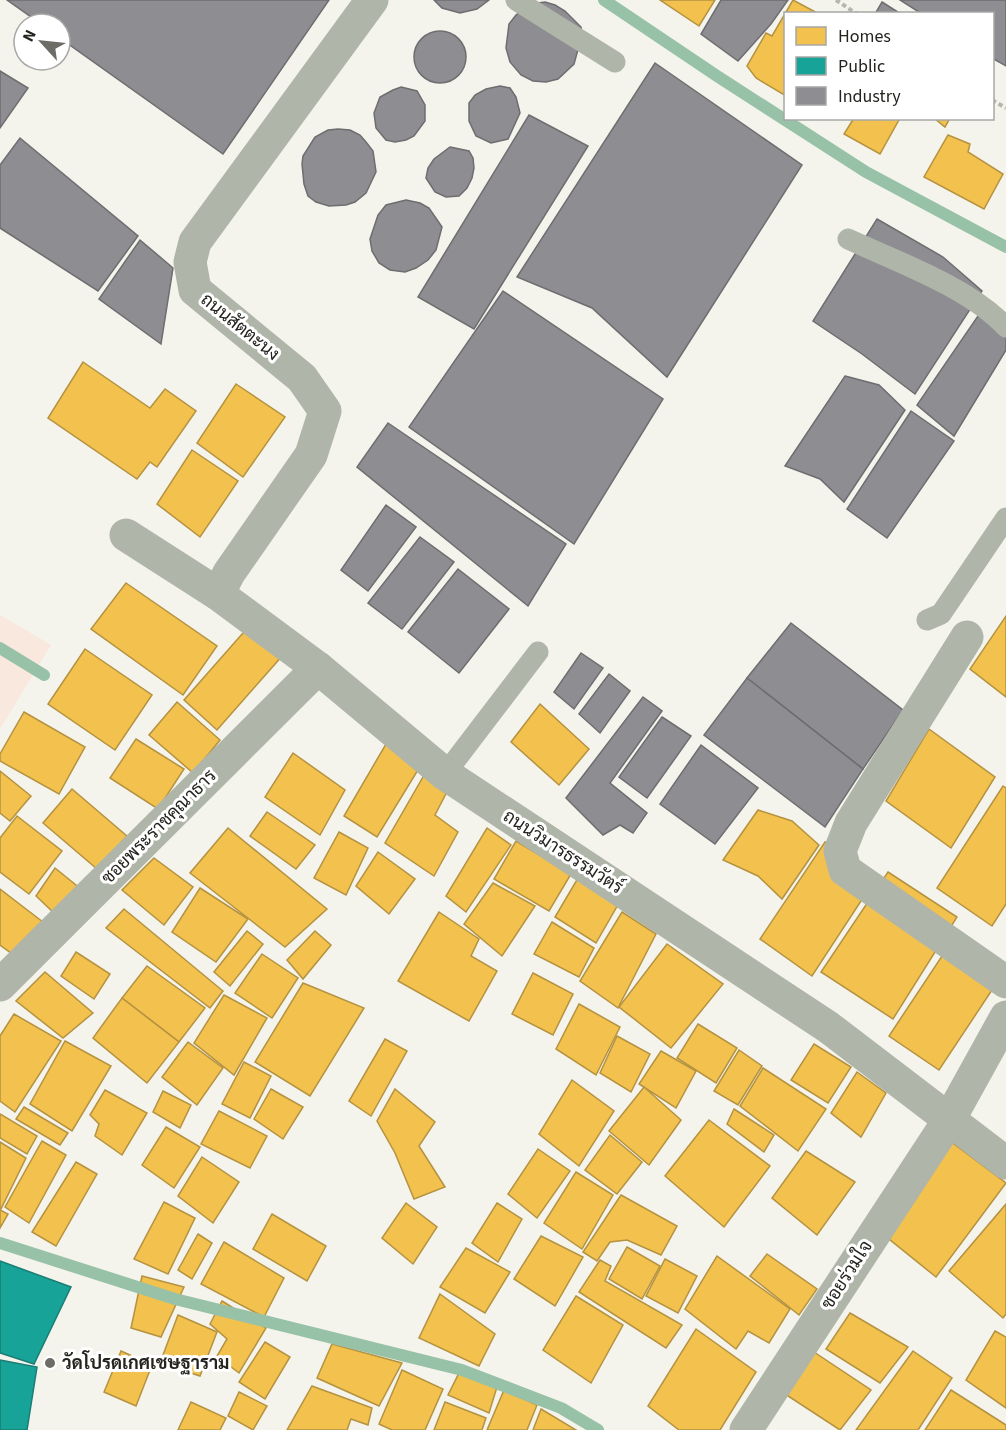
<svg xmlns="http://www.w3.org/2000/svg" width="1006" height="1430" font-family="'Source Sans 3',Sarabun,sans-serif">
	<rect width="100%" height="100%" fill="#f5f4ec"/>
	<!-- green -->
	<path fill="#f8e8de" d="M0 615 51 645 0 729Z"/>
	<!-- homes -->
	<g fill="#f2c14e" stroke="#b49240" stroke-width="1.5">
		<path d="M660 0H715L699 26Z"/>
		<path d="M793 0 819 14H786V96L756 78 747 66 766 33 772 36Z"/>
		<path d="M854 118H900L880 154 844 134Z"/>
		<path d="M934 118H950L945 127Z"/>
		<path d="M948 135 970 144 968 152 1003 174 984 209 924 177Z"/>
		<path d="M83 362 150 408 165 389 196 411 157 467 150 462 137 479 48 418Z"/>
		<path d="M236 384 285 417 243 477 197 443Z"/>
		<path d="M192 450 238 481 200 537 157 504Z"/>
		<path d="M126 583 217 646 183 695 91 629Z"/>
		<path d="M1006 616V697L970 669Z"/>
		<path d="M250 625 283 655 217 730 184 700Z"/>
		<path d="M85 649 152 695 115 750 48 704Z"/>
		<path d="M177 702 220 740 193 773 149 735Z"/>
		<path d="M540 704 589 749 559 785 511 742Z"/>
		<path d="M24 712 85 747 59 794 0 761V754Z"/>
		<path d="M929 729 995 777 951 848 886 801Z"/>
		<path d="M136 739 184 769 158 809 110 778Z"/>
		<path d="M386 744 421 765 377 837 344 816Z"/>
		<path d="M293 753 345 790 320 835 265 797Z"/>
		<path d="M427 770 450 786 435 815 458 832 434 876 385 843Z"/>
		<path d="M0 771 31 796 10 821 0 813Z"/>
		<path d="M1003 786 1006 788V904L992 926 937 888Z"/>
		<path d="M72 789 127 836 97 869 43 823Z"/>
		<path d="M758 810 792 821 819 845 782 899 758 876 723 860Z"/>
		<path d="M267 812 315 845 296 869 250 836Z"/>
		<path d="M17 816 62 851 29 894 0 872V838Z"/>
		<path d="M228 828 327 909 285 947 190 873Z"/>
		<path d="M487 828 511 845 466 912 446 896Z"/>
		<path d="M339 832 368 848 346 895 314 878Z"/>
		<path d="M516 841 571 874 549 911 494 879Z"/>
		<path d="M825 842 878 875 812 976 760 939Z"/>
		<path d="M378 852 415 879 389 914 356 886Z"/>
		<path d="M154 858 193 887 164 925 122 890Z"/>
		<path d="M55 868 81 889 56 915 36 896Z"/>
		<path d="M888 872 957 917 893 1019 821 972Z"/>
		<path d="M578 878 619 903 596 943 555 917Z"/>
		<path d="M493 883 535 906 502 956 464 924Z"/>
		<path d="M200 888 248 919 216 962 172 932Z"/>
		<path d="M0 889 43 922 15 956 0 945Z"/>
		<path d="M124 909 223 991 210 1008 106 928Z"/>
		<path d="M439 912 479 939 471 956 497 971 469 1021 398 981Z"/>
		<path d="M622 912 656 934 618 1008 580 981Z"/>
		<path d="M552 922 594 948 579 977 534 954Z"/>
		<path d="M247 931 263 944 230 986 214 972Z"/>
		<path d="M315 931 331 945 303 979 287 960Z"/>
		<path d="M667 944 723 984 671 1048 619 1007Z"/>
		<path d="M76 952 110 974 94 999 61 976Z"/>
		<path d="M944 953 994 987 939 1070 889 1036Z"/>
		<path d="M262 954 298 978 272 1018 235 993Z"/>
		<path d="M147 966 205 1008 179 1042 122 998Z"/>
		<path d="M45 972 93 1013 63 1038 16 1001Z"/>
		<path d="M533 973 573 994 553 1035 512 1014Z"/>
		<path d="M303 983 364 1008 310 1096 255 1062Z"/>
		<path d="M224 995 267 1018 234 1075 194 1043Z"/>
		<path d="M122 998 179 1042 147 1083 93 1038Z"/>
		<path d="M579 1004 620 1027 596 1075 556 1049Z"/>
		<path d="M14 1014 61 1041 15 1112 0 1101V1036Z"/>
		<path d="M698 1024 737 1048 716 1083 677 1058Z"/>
		<path d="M617 1036 650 1054 631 1092 600 1073Z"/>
		<path d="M385 1039 407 1051 371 1116 349 1101Z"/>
		<path d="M65 1041 111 1066 72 1131 30 1104Z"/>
		<path d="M188 1042 223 1068 197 1105 162 1077Z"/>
		<path d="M814 1044 851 1067 828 1103 791 1080Z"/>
		<path d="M739 1050 762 1066 738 1105 714 1091Z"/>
		<path d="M661 1051 696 1071 676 1108 639 1084Z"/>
		<path d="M244 1062 271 1076 250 1118 222 1104Z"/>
		<path d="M763 1068 826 1109 798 1151 740 1106Z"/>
		<path d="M857 1072 886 1093 861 1137 831 1113Z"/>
		<path d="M572 1080 614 1111 579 1166 539 1134Z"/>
		<path d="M644 1087 681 1120 649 1165 609 1131Z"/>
		<path d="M271 1089 303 1107 283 1139 254 1119Z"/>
		<path d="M395 1089 435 1122 419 1146 445 1187 414 1199 395 1153 377 1121Z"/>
		<path d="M105 1090 147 1113 122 1155 95 1136 99 1124 90 1115Z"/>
		<path d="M163 1091 191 1105 180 1128 153 1112Z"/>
		<path d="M24 1107 68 1133 60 1145 16 1119Z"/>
		<path d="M734 1109 774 1135 764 1152 727 1124Z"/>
		<path d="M219 1111 267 1136 250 1168 201 1144Z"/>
		<path d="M0 1114 37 1136 27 1154 0 1138Z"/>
		<path d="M709 1120 770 1166 724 1227 665 1176Z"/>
		<path d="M166 1127 200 1147 174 1188 142 1165Z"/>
		<path d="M610 1135 642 1162 617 1194 585 1170Z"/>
		<path d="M42 1141 66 1155 29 1223 5 1207Z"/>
		<path d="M950 1141 1006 1183 936 1277 884 1235Z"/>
		<path d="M0 1142 26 1158 1 1209H0Z"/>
		<path d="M538 1149 570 1171 537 1218 508 1194Z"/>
		<path d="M806 1151 855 1182 817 1235 772 1198Z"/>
		<path d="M202 1157 239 1182 213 1223 178 1196Z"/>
		<path d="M76 1162 97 1174 56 1246 32 1232Z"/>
		<path d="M576 1172 613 1195 582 1249 544 1223Z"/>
		<path d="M621 1195 677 1226 661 1255 627 1240 610 1242 597 1261 583 1252Z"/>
		<path d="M164 1202 195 1218 168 1274 134 1259Z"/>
		<path d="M406 1203 437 1227 413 1264 382 1238Z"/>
		<path d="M497 1203 522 1219 498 1262 472 1243Z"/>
		<path d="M1006 1204V1314L1003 1318 949 1271Z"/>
		<path d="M0 1210 8 1214 0 1228Z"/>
		<path d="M272 1214 326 1246 307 1281 253 1249Z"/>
		<path d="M198 1234 212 1243 192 1279 178 1270Z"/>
		<path d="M541 1236 583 1257 555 1306 514 1279Z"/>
		<path d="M224 1242 284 1278 264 1317 201 1284Z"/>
		<path d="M627 1247 660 1266 642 1299 609 1279Z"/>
		<path d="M466 1248 510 1272 485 1313 440 1287Z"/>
		<path d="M767 1254 817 1289 799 1315 750 1276Z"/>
		<path d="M717 1256 790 1309 769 1343 748 1331 736 1349 685 1309Z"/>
		<path d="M665 1259 697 1276 678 1313 646 1296Z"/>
		<path d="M600 1260 611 1266 605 1281 682 1325 666 1348 579 1292Z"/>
		<path d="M142 1276 184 1287 161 1337 131 1328Z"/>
		<path d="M440 1294 495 1334 479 1366 419 1338Z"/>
		<path d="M576 1296 623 1325 591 1383 543 1350Z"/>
		<path d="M222 1301 266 1328 239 1373 217 1356 227 1339 210 1324Z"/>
		<path d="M850 1313 908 1347 880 1383 826 1349Z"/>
		<path d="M178 1315 217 1332 200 1376 160 1363Z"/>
		<path d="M696 1329 756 1372 720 1430H679L648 1406Z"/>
		<path d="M995 1331 1006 1337V1408L966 1380Z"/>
		<path d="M265 1342 290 1357 265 1399 239 1382Z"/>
		<path d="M332 1344 402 1363 379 1406 317 1378Z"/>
		<path d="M121 1351 152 1365 136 1406 104 1392Z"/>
		<path d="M913 1351 952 1378 918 1430H856Z"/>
		<path d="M814 1352 871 1390 840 1430 785 1394Z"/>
		<path d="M402 1370 443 1389 425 1430H392L379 1424Z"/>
		<path d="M459 1373 497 1387 489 1413 448 1395Z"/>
		<path d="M312 1386 372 1408 368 1425 351 1419 347 1430H287Z"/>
		<path d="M504 1390 537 1405 527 1430H487Z"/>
		<path d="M951 1390 1006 1425V1430H925Z"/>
		<path d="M239 1392 267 1406 253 1430 228 1416Z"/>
		<path d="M191 1402 226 1418 220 1430H178Z"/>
		<path d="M445 1402 486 1418 482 1430H434Z"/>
		<path d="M541 1409 576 1430H533Z"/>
	</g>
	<!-- public -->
	<g fill="#17a398" stroke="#1b7d73" stroke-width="1.5">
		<path d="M0 1261 71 1287 34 1364 0 1353Z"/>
		<path d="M0 1360 37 1367 27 1430H0Z"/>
	</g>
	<!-- industry -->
	<g fill="#8d8d92" stroke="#6e6d6f" stroke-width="1.5">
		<path d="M7 0H329L223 154 60 38V24H41Z"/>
		<path d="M434 0H489L477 9 460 13 442 8Z"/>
		<path d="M721 0H788L771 24 738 61 701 34Z"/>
		<path d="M900 0H1006V66L992 58V14H922Z"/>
		<path d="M545 2 555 5 565 11 581 27 582 35 574 64 558 79 546 82 533 81 521 75 510 62 506 48 509 24 516 15 530 4Z"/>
		<path d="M882 2 901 14H875Z"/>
		<circle cx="440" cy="57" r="26"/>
		<path d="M655 63 802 165 667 377 592 308 517 277Z"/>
		<path d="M0 71 28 88 0 128Z"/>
		<path d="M500 86 510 88 516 97 520 113 508 139 491 143 476 136 469 121V103L475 95 486 89Z"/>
		<path d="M401 87 417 91 425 105V121L414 136 406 140 395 142 386 140 376 128 374 113 380 97 393 90Z"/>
		<path d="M529 115 588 146 474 329 418 297Z"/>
		<path d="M338 129 350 130 360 135 366 142 373 151 376 172 366 193 355 202 346 205 329 206 316 202 308 196 304 184 302 164 303 156 315 137 328 130Z"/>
		<path d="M20 138 138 236 98 291 0 228V165Z"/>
		<path d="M450 147 469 151 473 158 474 168 472 178 467 188 459 196 446 197 435 192 426 178 428 168 434 159Z"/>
		<path d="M406 200 420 203 429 208 442 227 436 250 428 260 416 268 405 272 390 270 379 263 372 251 370 239 378 215 386 205Z"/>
		<path d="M877 219 943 257 982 291 915 394 862 354 813 321Z"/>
		<path d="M140 240 173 268 161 344 99 299Z"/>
		<path d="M503 291 663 399 574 544 409 427Z"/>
		<path d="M980 313 1006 335V350L954 436 917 405Z"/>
		<path d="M845 376 879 385 905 410 844 502 820 479 785 466Z"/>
		<path d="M911 411 954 441 887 538 847 509Z"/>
		<path d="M388 423 566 544 528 606 357 467Z"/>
		<path d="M386 505 416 527 368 591 341 570Z"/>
		<path d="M420 537 454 562 402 629 368 603Z"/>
		<path d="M458 569 509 609 459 673 408 632Z"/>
		<path d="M791 623 903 710 863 769 747 678Z"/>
		<path d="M581 653 603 668 574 709 554 692Z"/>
		<path d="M609 674 630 691 600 733 579 714Z"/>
		<path d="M747 678 863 769 825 827 704 735Z"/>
		<path d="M643 697 662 711 610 783 647 813 633 833 620 825 603 835 566 798Z"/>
		<path d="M662 717 691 736 647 798 619 777Z"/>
		<path d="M701 745 758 788 715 844 660 804Z"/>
	</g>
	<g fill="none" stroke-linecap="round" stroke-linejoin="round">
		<!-- stream -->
		<g stroke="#98c2a8" stroke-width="12">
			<path d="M604 0 717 76 866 172 1006 247"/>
			<path d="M0 648 44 675"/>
			<path d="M0 1243 175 1299 462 1370 561 1408 598 1430"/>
		</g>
		<!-- path -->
		<g stroke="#b4b8ad" stroke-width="4" stroke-dasharray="4.5 3" stroke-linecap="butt">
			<path d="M836 0 857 14"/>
			<path d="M992 100 1006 108"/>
		</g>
		<!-- lane -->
		<g stroke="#afb5a8" stroke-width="21">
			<path d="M516 0 615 62"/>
			<path d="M848 239C898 262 968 287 1006 327"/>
			<path d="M927 620 941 614 1006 518"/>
			<path d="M445 774 538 652"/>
		</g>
		<!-- street -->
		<g stroke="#afb5a8" stroke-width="33">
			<path d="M126 535 218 594 318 668 445 774 828 1027 1006 1163"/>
			<path d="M218 594 229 573 311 455 325 411 302 378 195 290 190 262 195 242 372 0"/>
			<path d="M967 637 851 823 840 851 845 870 1006 982"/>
			<path d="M0 985 318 668"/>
			<path d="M746 1430 949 1120 1006 1017"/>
		</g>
	</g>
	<!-- markers -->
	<circle fill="#6d6c66" stroke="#fff" stroke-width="2" cx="50" cy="1363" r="6"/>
	<g text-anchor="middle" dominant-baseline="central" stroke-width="6" stroke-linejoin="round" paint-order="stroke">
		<!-- street labels -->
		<g font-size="18" fill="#24231e" stroke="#fff">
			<text transform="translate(240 327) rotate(39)">ถนนสัตตะนง</text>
			<text transform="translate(159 827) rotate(-45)">ซอยพระราชคุณาธาร</text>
			<text transform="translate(563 852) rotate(33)">ถนนวิมารธรรมวัตร์</text>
			<text transform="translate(847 1275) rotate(-57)">ซอยร่วมใจ</text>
		</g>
		<!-- poi labels -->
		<g font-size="18" font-weight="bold" fill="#24231e" stroke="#fff" text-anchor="start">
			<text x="62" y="1363">วัดโปรดเกศเชษฐาราม</text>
		</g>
	</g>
	<!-- legend -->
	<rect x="784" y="12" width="210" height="108" fill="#ffffff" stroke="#a7a7a5" stroke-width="1.5"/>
	<rect x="796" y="27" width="30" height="18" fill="#f2c14e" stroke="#a7a7a5" stroke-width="1.5"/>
	<text x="838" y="42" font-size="18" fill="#24231e">Homes</text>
	<rect x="796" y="57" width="30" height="18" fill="#17a398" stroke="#a7a7a5" stroke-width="1.5"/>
	<text x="838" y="72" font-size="18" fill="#24231e">Public</text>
	<rect x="796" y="87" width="30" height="18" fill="#8d8d92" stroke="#a7a7a5" stroke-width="1.5"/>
	<text x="838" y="102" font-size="18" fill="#24231e">Industry</text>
	<!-- north arrow -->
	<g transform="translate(42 42) rotate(297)"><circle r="28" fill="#ffffff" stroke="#a7a7a5" stroke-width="1.5"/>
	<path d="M0-4.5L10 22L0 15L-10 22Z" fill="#6d6c66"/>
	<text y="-9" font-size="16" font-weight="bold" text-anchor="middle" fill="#24231e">N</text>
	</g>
</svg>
